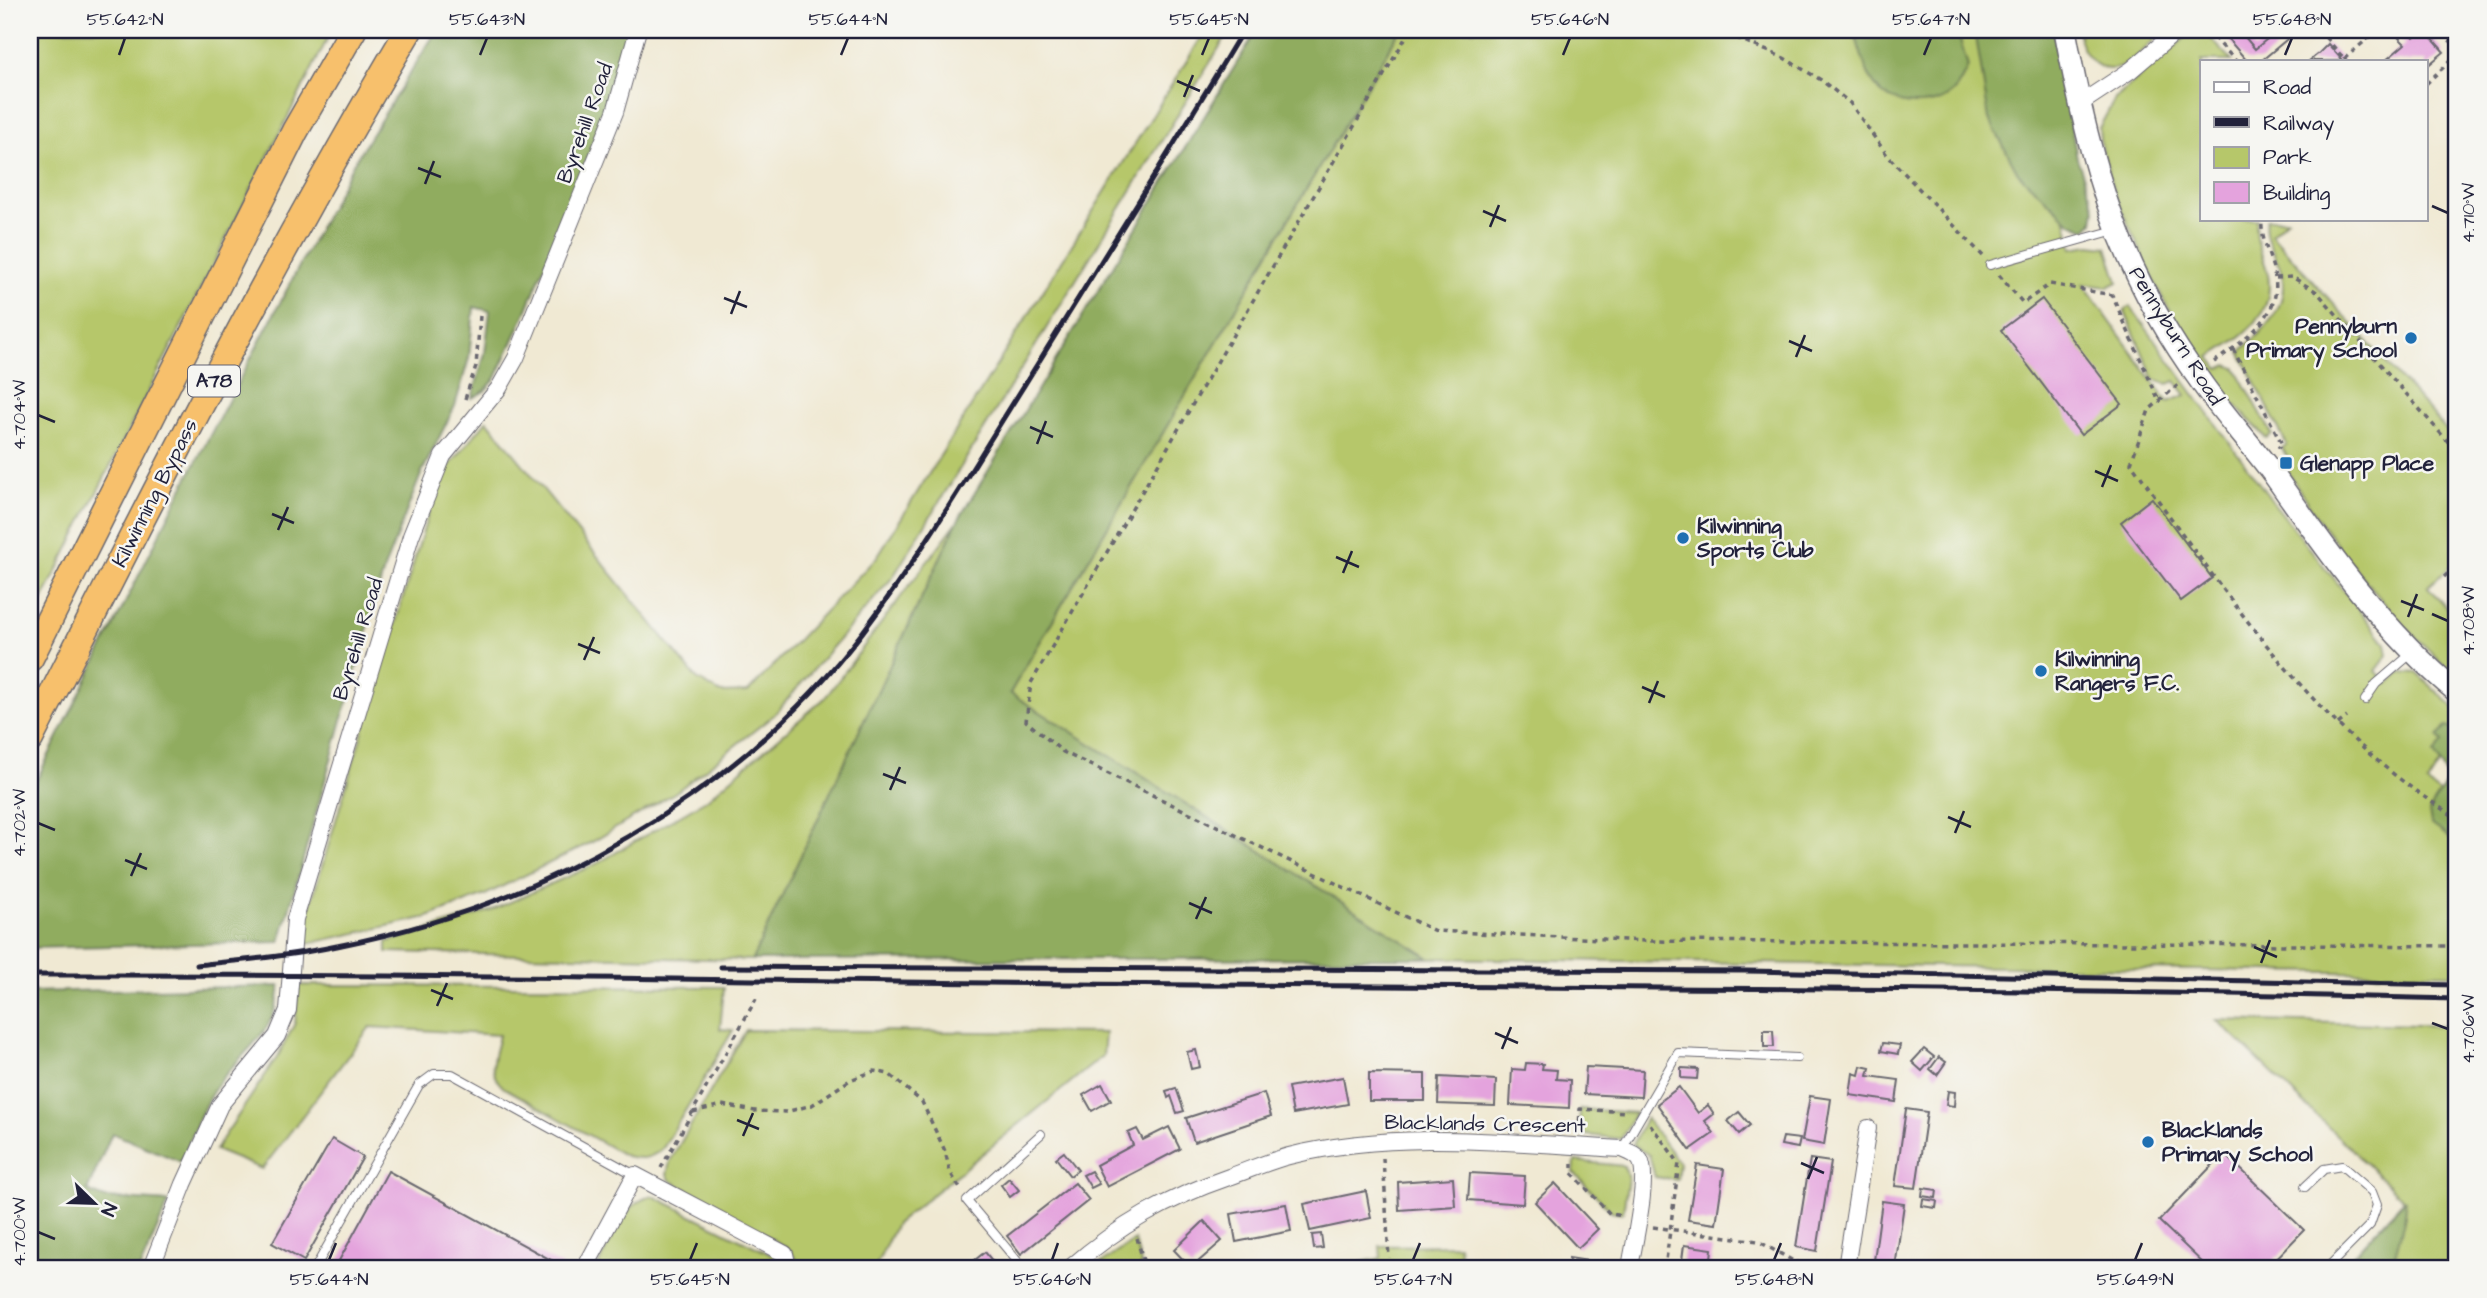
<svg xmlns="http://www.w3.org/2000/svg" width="2487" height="1298" font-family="'Architects Daughter',sans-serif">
	<rect width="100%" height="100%" fill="#f6f6f2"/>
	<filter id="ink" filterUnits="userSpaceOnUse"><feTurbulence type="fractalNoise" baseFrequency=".0143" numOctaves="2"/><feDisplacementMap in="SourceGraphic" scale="14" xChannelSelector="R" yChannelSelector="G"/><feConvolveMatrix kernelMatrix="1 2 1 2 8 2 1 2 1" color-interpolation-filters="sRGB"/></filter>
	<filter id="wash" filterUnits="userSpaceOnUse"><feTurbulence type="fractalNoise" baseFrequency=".00686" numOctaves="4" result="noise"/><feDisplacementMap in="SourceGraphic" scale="28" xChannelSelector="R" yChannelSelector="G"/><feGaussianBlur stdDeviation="1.57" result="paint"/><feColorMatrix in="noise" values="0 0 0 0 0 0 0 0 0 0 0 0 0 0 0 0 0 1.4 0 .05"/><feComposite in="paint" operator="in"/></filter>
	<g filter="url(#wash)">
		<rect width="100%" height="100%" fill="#f0e9d3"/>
		<!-- green -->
		<g fill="#b6c76a" stroke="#6c7452" stroke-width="2">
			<path d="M30 30H332L30 624Z"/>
			<path d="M1206 30H1230L893 577 774 715 676 792 594 841 485 895 428 917 298 946 434 495 450 465 487 420 697 679 721 693 748 692 877 557Z"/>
			<path d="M1400 30H2025L2072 248 2090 245 2107 247 2118 282 2108 287 2083 284 2168 402 2186 395 2175 381 2168 384 2154 379 2124 310 2130 306 2272 501 2386 644 2388 655 2376 671 2388 684 2401 672 2417 673 2457 710V730L2446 728 2443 742 2434 754 2441 762 2427 784 2457 805V974L1430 958 1010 693Z"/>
			<path d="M2078 30H2165C2153 40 2141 55 2127 64 2100 80 2081 54 2078 30Z"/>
			<path d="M2194 30H2203L2232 61H2202V219H2257C2254 236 2260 251 2266 267 2280 312 2244 337 2210 357L2219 369 2227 365 2236 368 2272 434 2266 438 2228 397 2197 356 2163 299 2114 194 2100 140 2099 128 2115 99Z"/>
			<path d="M2266 219H2287L2271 234 2457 442V560L2428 587 2457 620V677C2391 617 2331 544 2285 467L2291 464 2282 448 2287 445 2240 352C2266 328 2294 303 2279 265 2272 248 2263 237 2266 219Z"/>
			<path d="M957 522 752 960 387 952V942L490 911 596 864 706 800 825 698Z"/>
			<path d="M299 985 724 987 720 1029 733 1030 663 1148C651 1159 641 1160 626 1156L503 1087C485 1070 495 1056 499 1035L370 1027 262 1169 215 1150 278 1056 295 1023Z"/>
			<path d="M2217 1020 2457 1026V1268H2341L2404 1200Z"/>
			<path d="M746 1030 1105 1033 1103 1056 896 1224 875 1268H796V1259L789 1249 670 1180 667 1174 670 1161Z"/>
			<path d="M1580 1109 1635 1113 1621 1139 1579 1134Z"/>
			<path d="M1646 1118 1679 1163 1677 1180 1655 1177 1649 1155 1632 1145Z"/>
			<path d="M1575 1161 1624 1166 1628 1178 1623 1213 1611 1211 1574 1173Z"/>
			<path d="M653 1196 776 1257 779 1268H597C610 1244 623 1201 653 1196Z"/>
			<path d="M1135 1240 1142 1268H1107L1104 1265 1094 1268Z"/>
			<path d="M1459 1245 1460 1258 1501 1261 1499 1268H1334L1381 1258 1380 1246Z"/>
		</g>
		<!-- forest -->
		<g fill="#90ac5e" stroke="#59674c" stroke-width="2">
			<path d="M437 30H629L593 143 526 312 496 378 485 391 472 398 485 353 490 311 474 307 469 358 455 406 422 472 385 566 280 942 30 948V793L186 481 353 164Z"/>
			<path d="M1257 30H1400L1010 693 1430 958 752 960 957 522Z"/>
			<path d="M1854 30H1957L1968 67C1964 74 1960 85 1954 91 1937 108 1902 108 1883 94 1866 81 1860 49 1854 30Z"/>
			<path d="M1975 30H2053L2077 158 2095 209 2093 222 2086 229 2071 223 2018 173 1989 119Z"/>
			<path d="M2446 727 2457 730V843L2431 824 2429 811 2449 779 2434 754 2443 742 2438 737Z"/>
			<path d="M280 986C275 1036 245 1047 218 1084 202 1106 192 1137 181 1162L112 1133 87 1191 105 1198 169 1202 140 1268H30V992Z"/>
			<path d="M2405 1200C2409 1214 2395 1249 2392 1268H2341Z"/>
		</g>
		<g id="blocks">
			<!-- building -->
			<g fill="#e4a3dd">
				<path d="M2239 30 2255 49 2278 30H2298L2261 61H2247L2228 39Z"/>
				<path d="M2408 30 2414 37 2425 30 2444 52 2426 67V61H2385L2405 44 2399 38Z"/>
				<path d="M2328 44 2343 61H2309L2319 53Z"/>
				<path d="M2042 299 2122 404 2081 435 2001 330Z"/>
				<path d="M2152 498 2212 578 2181 601 2121 522Z"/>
				<path d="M1764 1030H1773L1774 1047H1764Z"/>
				<path d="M1883 1043 1900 1045 1898 1054 1881 1051Z"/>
				<path d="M1924 1049 1934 1057 1922 1071 1912 1062Z"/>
				<path d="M1196 1050 1200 1067 1191 1069 1187 1052Z"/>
				<path d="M1939 1057 1946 1062 1937 1075 1930 1069Z"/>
				<path d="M1526 1063 1543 1064 1542 1069 1557 1070 1556 1079 1570 1080 1569 1108 1510 1105 1512 1069 1525 1070Z"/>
				<path d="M1861 1066 1870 1068 1868 1076 1899 1080 1896 1102 1850 1095 1853 1073 1859 1075Z"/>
				<path d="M1586 1067 1643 1070 1641 1097 1584 1094Z"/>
				<path d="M1681 1068 1698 1069 1697 1079 1681 1078Z"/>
				<path d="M1369 1073 1425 1074V1101H1369Z"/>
				<path d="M1343 1077 1348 1104 1293 1114 1288 1087Z"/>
				<path d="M1439 1077 1496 1080 1495 1106 1438 1104Z"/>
				<path d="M1102 1084 1111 1100 1092 1111 1083 1095Z"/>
				<path d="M1679 1087 1698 1113 1708 1105 1714 1114 1705 1121 1714 1133 1690 1150 1657 1104Z"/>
				<path d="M1176 1088 1184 1111 1177 1113 1171 1096 1168 1098 1166 1091Z"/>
				<path d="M1948 1091 1955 1092 1954 1106 1946 1105Z"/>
				<path d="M1264 1093 1271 1116 1194 1142 1186 1118Z"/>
				<path d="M1810 1096 1831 1099 1824 1145 1802 1141Z"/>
				<path d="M1906 1109 1927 1112 1916 1188 1895 1186Z"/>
				<path d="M1739 1112 1750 1125 1739 1134 1728 1121Z"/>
				<path d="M1169 1127 1180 1149 1107 1187 1096 1165 1133 1145 1128 1133 1137 1129 1143 1140Z"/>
				<path d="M1783 1137 1800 1139 1798 1148 1781 1145Z"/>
				<path d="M332 1139 363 1157 304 1261 272 1243Z"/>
				<path d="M1064 1152 1078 1170 1070 1176 1056 1158Z"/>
				<path d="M2224 1153 2304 1230 2267 1268H2208L2159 1221Z"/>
				<path d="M1810 1159 1831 1162 1817 1251 1796 1247Z"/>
				<path d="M1697 1165 1724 1169 1716 1224 1688 1220Z"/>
				<path d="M388 1171 562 1266 561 1268H335Z"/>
				<path d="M1091 1171 1099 1184 1091 1188 1083 1175Z"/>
				<path d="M1470 1173 1525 1176 1523 1204 1468 1200Z"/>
				<path d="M1009 1178 1019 1190 1010 1197 1001 1185Z"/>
				<path d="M1453 1178 1455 1206 1399 1210 1398 1182Z"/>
				<path d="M1075 1183 1089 1200 1021 1254 1007 1236Z"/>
				<path d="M1555 1183 1598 1229 1578 1248 1535 1202Z"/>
				<path d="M1923 1188 1937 1190 1936 1198 1922 1196Z"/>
				<path d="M1366 1191 1371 1218 1310 1231 1304 1204Z"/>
				<path d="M1923 1199 1937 1201 1936 1208 1922 1206Z"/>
				<path d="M1882 1201 1904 1204 1895 1268H1873Z"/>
				<path d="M1286 1204 1291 1231 1236 1242 1231 1214Z"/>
				<path d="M1204 1221 1222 1241 1191 1268 1174 1250Z"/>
				<path d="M1321 1234 1323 1248 1314 1249 1312 1235Z"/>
				<path d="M1684 1245 1712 1249 1710 1268H1681Z"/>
				<path d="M985 1252 998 1268H965Z"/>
				<path d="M1569 1258 1595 1262 1594 1268H1568Z"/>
			</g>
		</g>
	</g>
	<g filter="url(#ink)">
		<use href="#blocks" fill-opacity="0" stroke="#6a6870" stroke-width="2"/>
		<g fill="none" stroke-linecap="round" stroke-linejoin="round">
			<!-- service casing -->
			<g stroke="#6a6870" stroke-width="10">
				<g id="service">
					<path d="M1990 265 2115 230"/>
					<path d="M2365 700 2376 684 2412 653"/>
					<path d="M1622 1149 1678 1053 1797 1058"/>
					<path d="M2305 1187 2324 1169 2342 1166 2372 1192 2377 1205 2370 1225 2327 1268"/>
					<path d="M315 1268 419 1085 434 1074H452L635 1175"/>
					<path d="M1023 1268 967 1201 1041 1134"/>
				</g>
			</g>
			<!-- minor casing -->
			<g stroke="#6a6870" stroke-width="18">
				<g id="minor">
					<path d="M2078 105 2131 70 2178 30"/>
					<path d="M151 1268 184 1184 220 1105 277 1036 288 1010 295 919 411 536 443 456 499 388 516 358 615 112 638 30"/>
					<path d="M585 1268 635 1175 785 1254 788 1268"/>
					<path d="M1070 1268C1119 1225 1168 1198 1229 1177 1249 1170 1269 1161 1289 1156 1398 1129 1512 1143 1622 1149 1629 1152 1636 1154 1640 1160 1650 1176 1633 1247 1630 1268"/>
					<path d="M1846 1268 1868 1128"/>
				</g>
			</g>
			<!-- tertiary casing -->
			<g stroke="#6a6870" stroke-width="24">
				<path id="tertiary" d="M2065 30C2090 166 2118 268 2201 382 2224 415 2252 445 2276 478 2329 554 2385 633 2457 692"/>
			</g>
			<!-- trunk casing -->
			<g stroke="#6a6870" stroke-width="29">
				<g id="trunk">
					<path d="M30 658 295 131 353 30"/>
					<path d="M30 739C151 499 272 260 409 30"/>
				</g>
			</g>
			<!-- path -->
			<g stroke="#6a6870" stroke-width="3.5" stroke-dasharray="5 5" stroke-linecap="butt">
				<path d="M1410 30 1031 683 1026 721 1063 752 1435 931 1645 941 2457 946"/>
				<path d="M1718 30 1784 58 1821 80 1850 103 1887 155 1983 256"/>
				<path d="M2207 30 2236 61"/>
				<path d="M2319 30 2346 61"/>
				<path d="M2432 30 2457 45"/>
				<path d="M2212 35 2218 30"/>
				<path d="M2344 59 2378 30"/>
				<path d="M2426 84 2451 60 2457 50"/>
				<path d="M1999 275 2023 303 2050 284 2112 295 2160 403"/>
				<path d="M2276 278 2292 277 2317 292 2457 452"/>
				<path d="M2233 349 2282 444 2278 448"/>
				<path d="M2214 362C2241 343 2282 317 2275 278 2272 257 2260 241 2262 219"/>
				<path d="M2178 385 2149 410 2131 463C2226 592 2317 735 2457 818"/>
				<path d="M465 399 476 366 480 316"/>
				<path d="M2444 577 2457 565"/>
				<path d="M2338 724 2347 717"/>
				<path d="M693 1112 722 1105 755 1111 786 1112 812 1105 850 1080 874 1071 889 1074 922 1102 945 1151 950 1172 961 1190"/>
				<path d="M1650 1124 1679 1163 1665 1268"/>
				<path d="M1579 1131 1580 1109 1627 1112"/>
				<path d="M1383 1158 1389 1258"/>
				<path d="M1572 1163V1173L1610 1214 1624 1216"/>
				<path d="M661 1168 756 999"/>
				<path d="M1653 1227 1758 1241 1795 1262 1828 1267"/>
				<path d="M1137 1238 1145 1268"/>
				<path d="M2447 1268 2457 1258"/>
			</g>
			<!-- service -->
			<use href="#service" stroke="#fff" stroke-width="8"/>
			<!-- minor -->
			<use href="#minor" stroke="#fff" stroke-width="16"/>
			<!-- tertiary -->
			<use href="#tertiary" stroke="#fff" stroke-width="21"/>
			<!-- trunk -->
			<use href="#trunk" stroke="#f7c06c" stroke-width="26"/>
			<!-- rail -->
			<g stroke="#22223b" stroke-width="5">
				<path d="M197 965C244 960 290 956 337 946 538 907 736 798 862 633 922 554 972 468 1025 384 1098 266 1172 149 1243 30"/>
				<path d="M721 967 1747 971 2457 985"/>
				<path d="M30 975C380 974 729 980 1079 984 1538 988 1998 987 2457 999"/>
			</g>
		</g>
	</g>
	<!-- ticks -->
	<path fill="none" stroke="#22223b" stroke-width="2.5" d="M119 55 125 38M480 55 487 38M841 55 848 38M1202 55 1209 38M1563 55 1570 38M1924 55 1931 38M2285 55 2292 38M1177 81 1200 91M1184 97 1193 75M418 168 441 177M425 184 434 161M2432 206 2448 213M1483 211 1506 221M1490 227 1499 205M724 298 747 307M731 314 740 291M1789 341 1812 351M1796 357 1805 335M38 415 55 422M1030 427 1053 437M1037 444 1046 421M2095 471 2118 481M2102 487 2111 465M272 514 294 523M278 530 288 507M1336 557 1359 567M1343 573 1352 551M2401 601 2424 610M2432 614 2448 621M2408 617 2417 594M578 644 600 653M584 660 594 637M1642 687 1665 697M1649 703 1658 681M883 774 906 783M890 790 900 767M1948 817 1971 827M38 823 55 830M1955 833 1964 811M125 860 147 869M131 876 141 853M1189 903 1212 913M1196 919 1206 897M2254 947 2277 957M2261 963 2270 940M431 990 453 999M437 1006 447 983M2432 1023 2448 1029M1495 1033 1518 1043M1502 1049 1511 1027M737 1120 759 1129M743 1136 753 1113M1801 1163 1824 1173M1808 1179 1817 1157M38 1232 55 1239M329 1260 336 1243M690 1260 697 1243M1052 1260 1058 1243M1413 1260 1420 1243M1774 1260 1781 1243M2135 1260 2142 1243"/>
	<!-- markers -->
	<g fill="#1f6fb2" stroke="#f6f6f2" stroke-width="2.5">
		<circle cx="2411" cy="338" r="7"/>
		<rect x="2279" y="456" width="14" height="14" rx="3.5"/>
		<circle cx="1683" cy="538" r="7"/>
		<circle cx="2041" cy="671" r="7"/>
		<circle cx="2148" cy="1142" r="7"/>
	</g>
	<g text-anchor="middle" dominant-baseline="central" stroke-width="5" stroke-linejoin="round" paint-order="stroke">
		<!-- shield labels -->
		<rect fill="#f6f6f2" stroke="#626272" stroke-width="2" x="188" y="365.5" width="52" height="31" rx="5"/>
		<g font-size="19" font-weight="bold" fill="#22223b">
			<text x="214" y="381">A78</text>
		</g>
		<!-- street labels -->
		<g font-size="21" fill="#22223b" stroke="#f6f6f2">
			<text transform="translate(585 123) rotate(-70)">Byrehill Road</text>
			<text transform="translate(2176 336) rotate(58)">Pennyburn Road</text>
			<text transform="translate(155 493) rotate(-63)">Kilwinning Bypass</text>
			<text transform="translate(358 639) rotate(-73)">Byrehill Road</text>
			<text transform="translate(1485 1124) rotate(1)">Blacklands Crescent</text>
		</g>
		<!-- poi labels -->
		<g font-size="21" font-weight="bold" fill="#22223b" stroke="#f6f6f2" text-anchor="start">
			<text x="2397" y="326" text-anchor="end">Pennyburn<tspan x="2397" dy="24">Primary School</tspan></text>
			<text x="2300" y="463">Glenapp Place</text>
			<text x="1697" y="526">Kilwinning<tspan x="1697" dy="24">Sports Club</tspan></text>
			<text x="2055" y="659">Kilwinning<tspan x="2055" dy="24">Rangers F.C.</tspan></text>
			<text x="2162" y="1130">Blacklands<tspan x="2162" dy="24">Primary School</tspan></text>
		</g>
	</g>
	<!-- margin -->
	<rect width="2487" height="1298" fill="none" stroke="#f6f6f2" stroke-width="77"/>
	<!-- legend -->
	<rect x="2200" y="60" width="228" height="161" fill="#f6f6f2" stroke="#a1a1a9" stroke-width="2"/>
	<rect x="2214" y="82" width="35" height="10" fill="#ffffff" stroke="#a1a1a9" stroke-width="2"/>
	<text x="2263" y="94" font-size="21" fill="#22223b">Road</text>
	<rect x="2214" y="117" width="35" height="10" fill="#22223b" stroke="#a1a1a9" stroke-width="2"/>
	<text x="2263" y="130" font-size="21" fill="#22223b">Railway</text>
	<rect x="2214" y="147" width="35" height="21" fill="#b6c76a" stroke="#a1a1a9" stroke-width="2"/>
	<text x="2263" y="164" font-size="21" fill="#22223b">Park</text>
	<rect x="2214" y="182" width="35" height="21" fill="#e4a3dd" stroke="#a1a1a9" stroke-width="2"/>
	<text x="2263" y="200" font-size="21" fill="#22223b">Building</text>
	<!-- north arrow -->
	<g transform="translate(94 1203) rotate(113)" stroke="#f6f6f2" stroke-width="5" paint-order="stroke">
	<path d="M0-5L12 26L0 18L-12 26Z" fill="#22223b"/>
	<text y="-10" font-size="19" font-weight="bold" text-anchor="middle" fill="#22223b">N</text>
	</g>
	<rect x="38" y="38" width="2410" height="1222" fill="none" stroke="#22223b" stroke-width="2.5"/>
	<g font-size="18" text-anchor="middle" fill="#22223b">
		<text x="125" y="25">55.642°N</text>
		<text x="487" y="25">55.643°N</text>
		<text x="848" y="25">55.644°N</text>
		<text x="1209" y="25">55.645°N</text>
		<text x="1570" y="25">55.646°N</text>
		<text x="1931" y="25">55.647°N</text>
		<text x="2292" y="25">55.648°N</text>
		<text transform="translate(2468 213) rotate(-90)" y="6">4.710°W</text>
		<text transform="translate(19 415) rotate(-90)" y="6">4.704°W</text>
		<text transform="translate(2468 621) rotate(-90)" y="6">4.708°W</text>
		<text transform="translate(19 823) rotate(-90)" y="6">4.702°W</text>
		<text transform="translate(2468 1029) rotate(-90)" y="6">4.706°W</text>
		<text transform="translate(19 1232) rotate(-90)" y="6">4.700°W</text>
		<text x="329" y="1285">55.644°N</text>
		<text x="690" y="1285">55.645°N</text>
		<text x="1052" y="1285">55.646°N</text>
		<text x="1413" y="1285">55.647°N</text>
		<text x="1774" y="1285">55.648°N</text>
		<text x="2135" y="1285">55.649°N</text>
	</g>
</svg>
